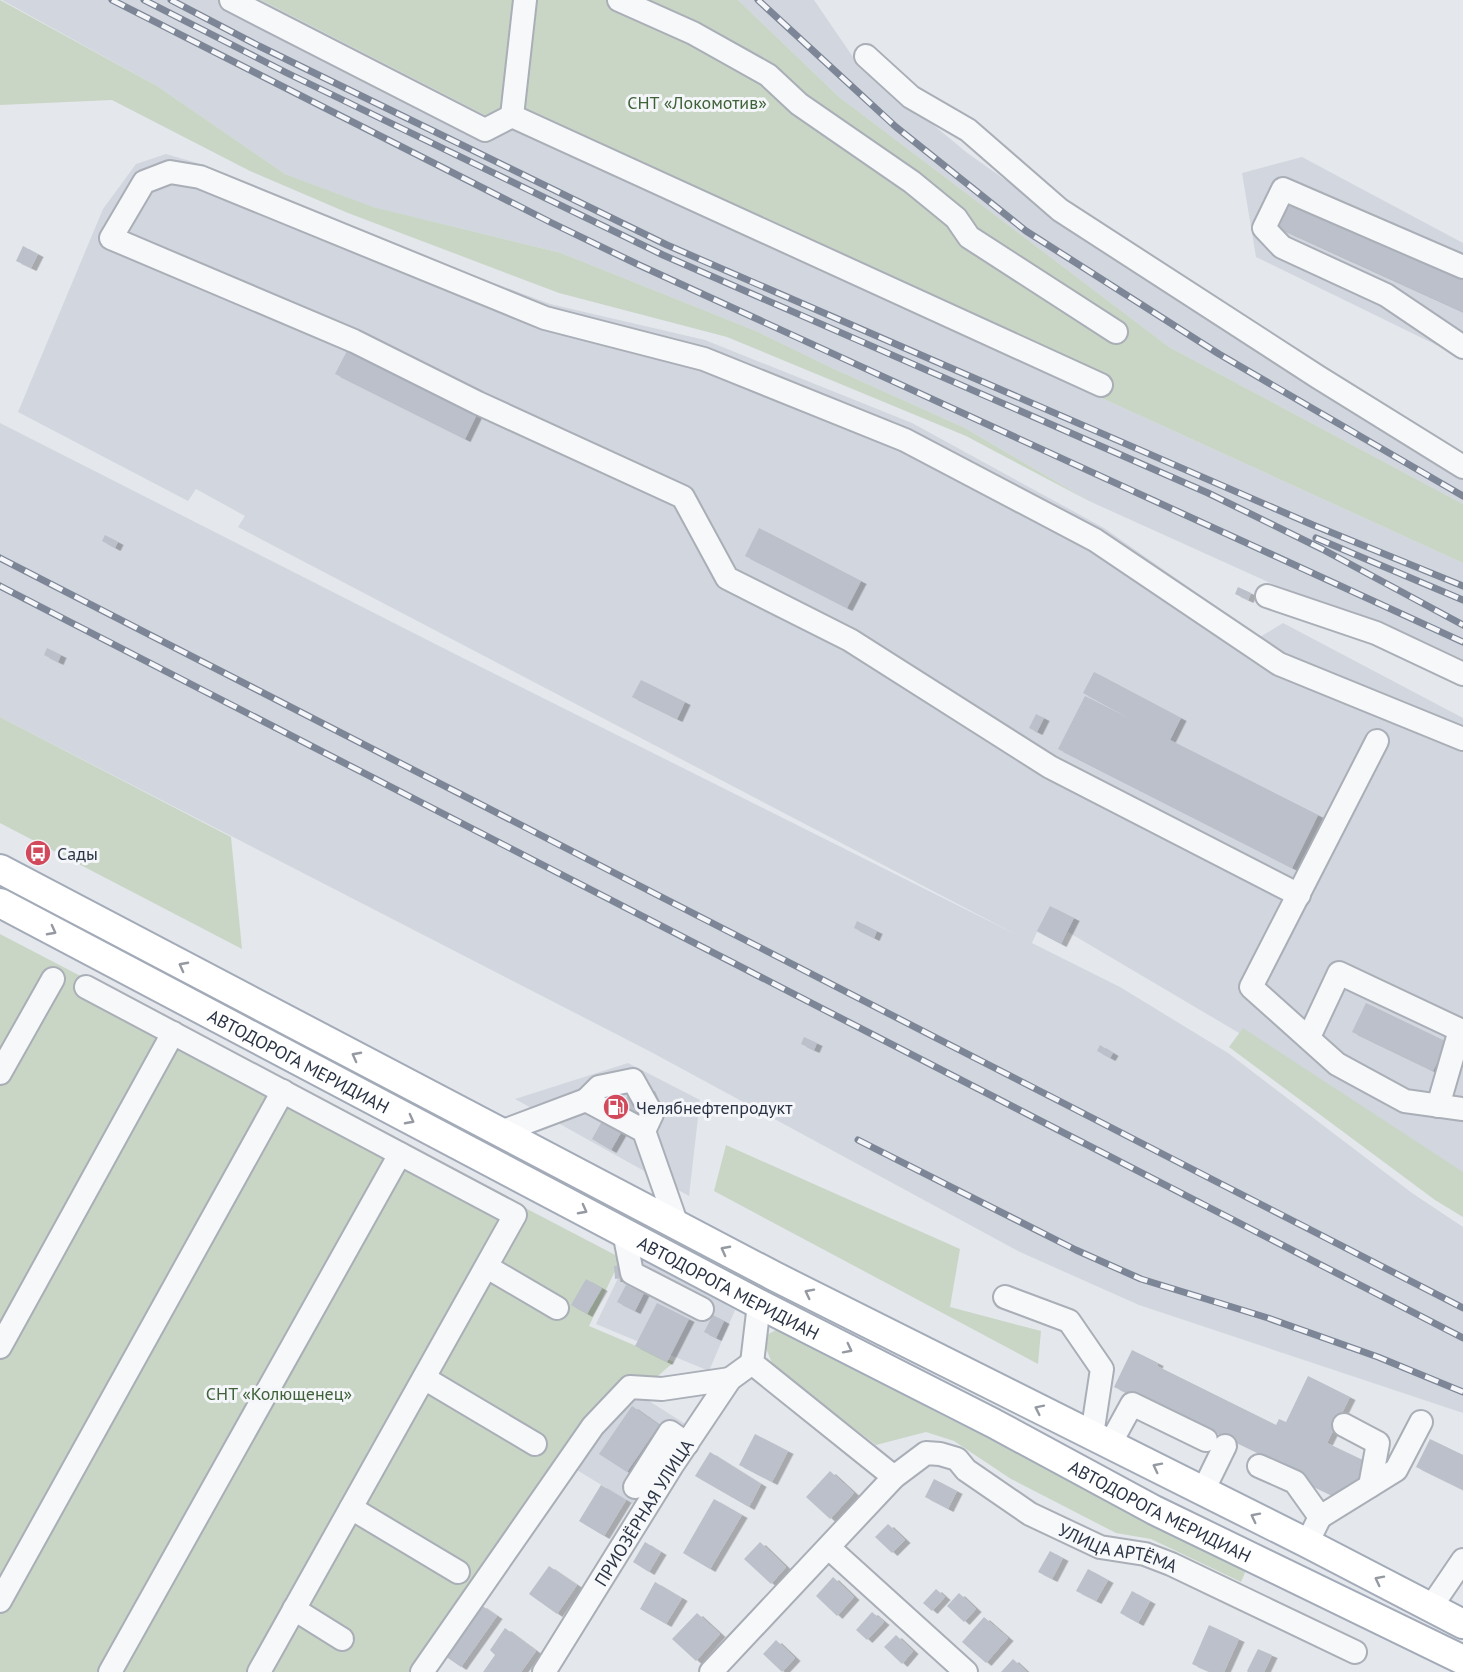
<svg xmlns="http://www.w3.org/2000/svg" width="1463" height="1672" font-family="'PT Sans',sans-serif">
	<defs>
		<filter id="shadow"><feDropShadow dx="5.5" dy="3" stdDeviation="0" flood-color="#0004"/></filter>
	</defs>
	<rect width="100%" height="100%" fill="#e4e7ec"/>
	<!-- built -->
	<g fill="#d2d6de">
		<path d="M2 0H261L510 128 1463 563V670L1089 501 965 428 832 368 756 331 561 253 372 207 285 174 157 86Z"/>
		<path d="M738 0H814L855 60 966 152 1133 271 1463 476V504L1169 347 838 96Z"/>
		<path d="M166 154 204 165 415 253 550 304 705 340 912 423 1104 528 1260 637 1283 623 1463 718V1177L1295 1066 1068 932 1061 944 1037 932 1032 943 1120 987 1228 1053 1412 1193 1463 1227V1413L1139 1305 1020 1252 651 1052 0 717V423L453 653 1017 935 238 527 245 516 196 489 188 501 18 412 103 209 136 164Z"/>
		<path d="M1302 157 1463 243V358L1256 257 1242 173Z"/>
		<path d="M628 1063 700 1100 689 1196 515 1099Z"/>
		<path d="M631 1251 735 1310 709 1371 596 1324Z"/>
		<path d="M638 1394 687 1425 636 1506 572 1467 602 1424Z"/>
	</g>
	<!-- green -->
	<g fill="#c9d6c5">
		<path d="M0 0 157 86 285 174 373 207 561 253 756 331 832 368 965 428 1089 501 966 436 727 337 559 293 348 213 250 171 112 100 0 105Z"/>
		<path d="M261 0H738L838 96 1169 347 1463 504V563L510 128Z"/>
		<path d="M0 717 231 837 242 949 0 823Z"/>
		<path d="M0 934 621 1258 589 1326 674 1362 602 1424 430 1672H0Z"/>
		<path d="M1243 1028 1463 1172V1217L1435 1200 1229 1047Z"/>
		<path d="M726 1145 960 1249 950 1307 1041 1331 1038 1364 714 1191Z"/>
		<path d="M781 1327 942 1415 1247 1568 1241 1582 1151 1539 1116 1533 1011 1479 954 1441 926 1432 876 1445 773 1366 762 1338Z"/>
	</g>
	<!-- building -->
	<g fill="#bbc0ca" filter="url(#shadow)">
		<path d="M1287 198 1463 279V312L1274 226Z"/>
		<path d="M23 246 38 254 31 268 16 261Z"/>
		<path d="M349 347 478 412 465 439 335 374Z"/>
		<path d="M759 528 861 581 847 608 745 556Z"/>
		<path d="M105 535 118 542 115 548 102 541Z"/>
		<path d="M1238 587 1251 593 1248 600 1235 594Z"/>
		<path d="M47 648 61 655 58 662 44 655Z"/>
		<path d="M1094 672 1181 718 1170 740 1318 815 1292 868 1058 749 1085 696 1140 724 1083 693Z"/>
		<path d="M641 680 685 702 677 719 632 697Z"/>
		<path d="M1036 714 1044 718 1037 732 1029 728Z"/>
		<path d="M1050 906 1074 918 1061 944 1037 931Z"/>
		<path d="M857 921 877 931 874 938 854 928Z"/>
		<path d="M1366 1003 1447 1042 1433 1071 1352 1032Z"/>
		<path d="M804 1037 817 1043 814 1050 801 1044Z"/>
		<path d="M1100 1045 1113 1053 1110 1058 1097 1051Z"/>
		<path d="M649 1088 658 1108 630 1121 624 1107 623 1116 626 1124 611 1150 592 1139 606 1114 607 1099 621 1100Z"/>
		<path d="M623 1265 624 1278 615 1279 614 1266Z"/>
		<path d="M586 1279 602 1288 587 1314 571 1305Z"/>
		<path d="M626 1285 644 1293 635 1311 617 1302Z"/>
		<path d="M657 1303 689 1319 667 1362 635 1346Z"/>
		<path d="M713 1315 724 1321 716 1338 704 1332Z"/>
		<path d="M1132 1350 1158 1363 1157 1366 1276 1425 1279 1419 1286 1422 1308 1376 1350 1397 1327 1443 1367 1462 1350 1498 1341 1500 1259 1460 1262 1455 1142 1397 1141 1400 1114 1387Z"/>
		<path d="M632 1406 659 1425 627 1472 599 1454Z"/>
		<path d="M755 1434 788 1451 772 1482 739 1465Z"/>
		<path d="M1430 1439 1463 1455V1490L1416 1467Z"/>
		<path d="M710 1452 761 1484 749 1507 695 1476Z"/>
		<path d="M830 1471 854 1493 830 1519 806 1497Z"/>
		<path d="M934 1479 957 1491 948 1509 925 1497Z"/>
		<path d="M601 1485 626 1500 604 1536 579 1521Z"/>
		<path d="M714 1499 742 1515 710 1569 683 1553Z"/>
		<path d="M888 1524 905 1540 892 1553 875 1537Z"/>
		<path d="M645 1542 661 1552 649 1572 633 1562Z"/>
		<path d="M760 1542 786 1567 771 1584 744 1559Z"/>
		<path d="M1050 1551 1063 1558 1052 1579 1038 1572Z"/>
		<path d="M549 1566 577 1585 557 1614 529 1594Z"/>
		<path d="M1088 1569 1108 1580 1096 1601 1076 1591Z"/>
		<path d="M833 1577 854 1597 837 1616 816 1596Z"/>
		<path d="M655 1582 682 1598 666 1624 640 1609Z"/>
		<path d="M936 1589 945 1597 932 1611 923 1603Z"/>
		<path d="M1132 1591 1150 1601 1138 1623 1120 1613Z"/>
		<path d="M959 1593 976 1609 964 1622 947 1606Z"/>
		<path d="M481 1605 497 1616 461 1667 445 1656Z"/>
		<path d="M872 1612 884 1622 867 1640 856 1630Z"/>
		<path d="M697 1613 720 1634 696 1661 672 1639Z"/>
		<path d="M984 1617 1008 1638 986 1663 962 1642Z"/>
		<path d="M1209 1625 1239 1639 1224 1672H1210L1192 1664Z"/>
		<path d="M505 1628 536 1651 521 1672H483L495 1655 490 1650Z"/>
		<path d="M896 1635 913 1651 902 1664 884 1647Z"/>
		<path d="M776 1640 795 1658 782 1672 763 1654Z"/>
		<path d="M1258 1649 1272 1655 1264 1672H1248L1247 1671Z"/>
		<path d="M1013 1659 1027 1672H1001Z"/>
	</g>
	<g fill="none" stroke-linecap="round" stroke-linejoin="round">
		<!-- minor casing -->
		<g stroke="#a9aeb7" stroke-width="26">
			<g id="minor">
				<path d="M231 0 485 130 512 116"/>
				<path d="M525 0 512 116 1101 385"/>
				<path d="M619 0 693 33 768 75 799 104 912 182 956 218 969 237 1116 332"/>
				<path d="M866 56 911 97 968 130 1060 210 1318 377 1463 467"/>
				<path d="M1463 267 1283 189 1264 228 1282 247 1386 295 1463 347"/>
				<path d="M1267 596 1376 633 1463 674"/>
				<path d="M1377 741 1251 987 1337 1064 1405 1101 1463 1109"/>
				<path d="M1299 895 1050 767 850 640 727 578 683 497 478 403 354 341 111 238 144 182 170 172 200 177 545 318 704 359 905 440 1095 540 1279 664 1463 739"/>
				<path d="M86 987 515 1215 259 1672"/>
				<path d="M1309 1037 1339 973 1460 1030 1438 1106"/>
				<path d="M0 1073 53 979"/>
				<path d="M586 1100 599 1087 633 1080 652 1114 644 1131"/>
				<path d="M501 1132 586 1100 644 1131 677 1225"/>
				<path d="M624 1232 632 1273 702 1309"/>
				<path d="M487 1267 557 1308"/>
				<path d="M1005 1297 1069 1321 1102 1369 1092 1435"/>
				<path d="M759 1304 752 1363 894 1477"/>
				<path d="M0 1347 173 1033"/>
				<path d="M424 1378 535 1444"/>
				<path d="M1344 1425 1378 1443 1370 1486"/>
				<path d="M1110 1444 1132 1404 1206 1440"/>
				<path d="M1259 1466 1295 1482 1320 1517 1313 1531"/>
				<path d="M635 1487 670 1432 687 1444"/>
				<path d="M1203 1491 1225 1446"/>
				<path d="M351 1508 458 1572"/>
				<path d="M1320 1517 1396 1470 1421 1422"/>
				<path d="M829 1548 966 1672"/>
				<path d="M0 1601 283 1091"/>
				<path d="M1431 1607 1463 1560"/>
				<path d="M294 1609 342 1639"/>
				<path d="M110 1672 400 1154"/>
				<path d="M422 1672 593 1426 630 1387 662 1389 730 1379"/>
				<path id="s1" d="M544 1672 673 1464 730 1379 752 1363"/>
				<path id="s2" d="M711 1672 894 1477 926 1453 940 1454 957 1459 966 1470 1030 1514 1100 1547 1145 1554 1171 1564 1355 1652"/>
			</g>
		</g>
		<!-- major casing -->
		<g stroke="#a3abb8" stroke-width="32">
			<g id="major">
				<path d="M0 869 774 1276 1307 1543 1463 1624"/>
				<path id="s3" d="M0 903 759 1304 993 1423 1154 1510 1463 1660"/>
			</g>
		</g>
		<!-- minor -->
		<use href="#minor" stroke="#f7f8fa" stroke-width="22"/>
		<!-- major -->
		<use href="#major" stroke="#fff" stroke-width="28"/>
		<!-- rail casing -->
		<g stroke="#7d8696" stroke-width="7">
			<g id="rail">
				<path d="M112 0 552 223 639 265 1463 642"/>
				<path d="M144 0 287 73 663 255 1208 493 1322 549 1463 625"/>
				<path d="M171 0 259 46 667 245 1313 525 1463 586"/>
				<path d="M758 0 896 127 1026 231 1219 354 1463 496"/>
				<path d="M1316 538 1463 600"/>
				<path d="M0 558 1463 1308"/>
				<path d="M0 586 1463 1338"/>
				<path d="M858 1140 1076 1250 1141 1279 1268 1318 1378 1357 1463 1392"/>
			</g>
		</g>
		<!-- rail -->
		<use href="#rail" stroke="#f4f6f9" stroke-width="4.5" stroke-dasharray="14" stroke-linecap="butt"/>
	</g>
	<!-- one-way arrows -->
	<defs><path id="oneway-chevron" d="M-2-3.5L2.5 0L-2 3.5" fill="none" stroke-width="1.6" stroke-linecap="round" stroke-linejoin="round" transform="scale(1.5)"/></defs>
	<g stroke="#959aa2">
		<use href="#oneway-chevron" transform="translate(52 931) rotate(28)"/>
		<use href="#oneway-chevron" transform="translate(183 966) rotate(-152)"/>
		<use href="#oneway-chevron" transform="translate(356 1056) rotate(-152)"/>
		<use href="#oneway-chevron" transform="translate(410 1120) rotate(28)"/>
		<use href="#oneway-chevron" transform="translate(583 1210) rotate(28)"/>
		<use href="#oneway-chevron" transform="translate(725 1250) rotate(-152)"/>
		<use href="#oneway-chevron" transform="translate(809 1293) rotate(-153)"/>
		<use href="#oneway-chevron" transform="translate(848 1349) rotate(27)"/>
		<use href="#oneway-chevron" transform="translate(1039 1409) rotate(-154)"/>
		<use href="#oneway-chevron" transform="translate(1157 1467) rotate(-153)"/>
		<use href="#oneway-chevron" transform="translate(1255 1517) rotate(-153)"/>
		<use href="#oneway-chevron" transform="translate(1379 1580) rotate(-153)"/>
	</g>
	<!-- icons -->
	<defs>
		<g id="bus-disc" transform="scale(1.35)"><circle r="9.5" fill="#d1495b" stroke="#f4f6f9"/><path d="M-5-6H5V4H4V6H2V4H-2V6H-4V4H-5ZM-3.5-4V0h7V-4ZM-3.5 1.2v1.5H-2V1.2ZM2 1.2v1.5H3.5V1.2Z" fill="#fff"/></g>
		<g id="fuel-disc" transform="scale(1.35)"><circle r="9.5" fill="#d1495b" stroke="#f4f6f9"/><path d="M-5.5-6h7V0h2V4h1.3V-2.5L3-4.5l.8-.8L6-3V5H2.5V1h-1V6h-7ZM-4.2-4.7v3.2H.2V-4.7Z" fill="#fff"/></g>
	</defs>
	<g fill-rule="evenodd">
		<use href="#bus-disc" x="38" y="853"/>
		<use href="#fuel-disc" x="616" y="1107"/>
	</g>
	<g text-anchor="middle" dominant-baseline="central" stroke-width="6" stroke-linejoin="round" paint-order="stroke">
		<!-- park labels -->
		<g font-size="18" fill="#3f6138" stroke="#f4f6f9">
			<text x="697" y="102">СНТ «Локомотив»</text>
			<text x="279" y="1393">СНТ «Колющенец»</text>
		</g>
		<!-- poi labels -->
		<g font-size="18" fill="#2b3445" stroke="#f4f6f9" text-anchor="start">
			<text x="57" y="853">Сады</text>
			<text x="636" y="1107">Челябнефтепродукт</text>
		</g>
		<!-- street labels -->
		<g font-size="18" fill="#2b3445" stroke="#f4f6f9">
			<text stroke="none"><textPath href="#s3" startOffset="338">АВТОДОРОГА МЕРИДИАН</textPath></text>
			<text stroke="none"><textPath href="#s3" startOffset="824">АВТОДОРОГА МЕРИДИАН</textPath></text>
			<text stroke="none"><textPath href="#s3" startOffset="1310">АВТОДОРОГА МЕРИДИАН</textPath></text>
			<text stroke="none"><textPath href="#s1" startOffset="188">ПРИОЗЁРНАЯ УЛИЦА</textPath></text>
			<text stroke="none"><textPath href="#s2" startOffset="526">УЛИЦА АРТЁМА</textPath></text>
		</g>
	</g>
</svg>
